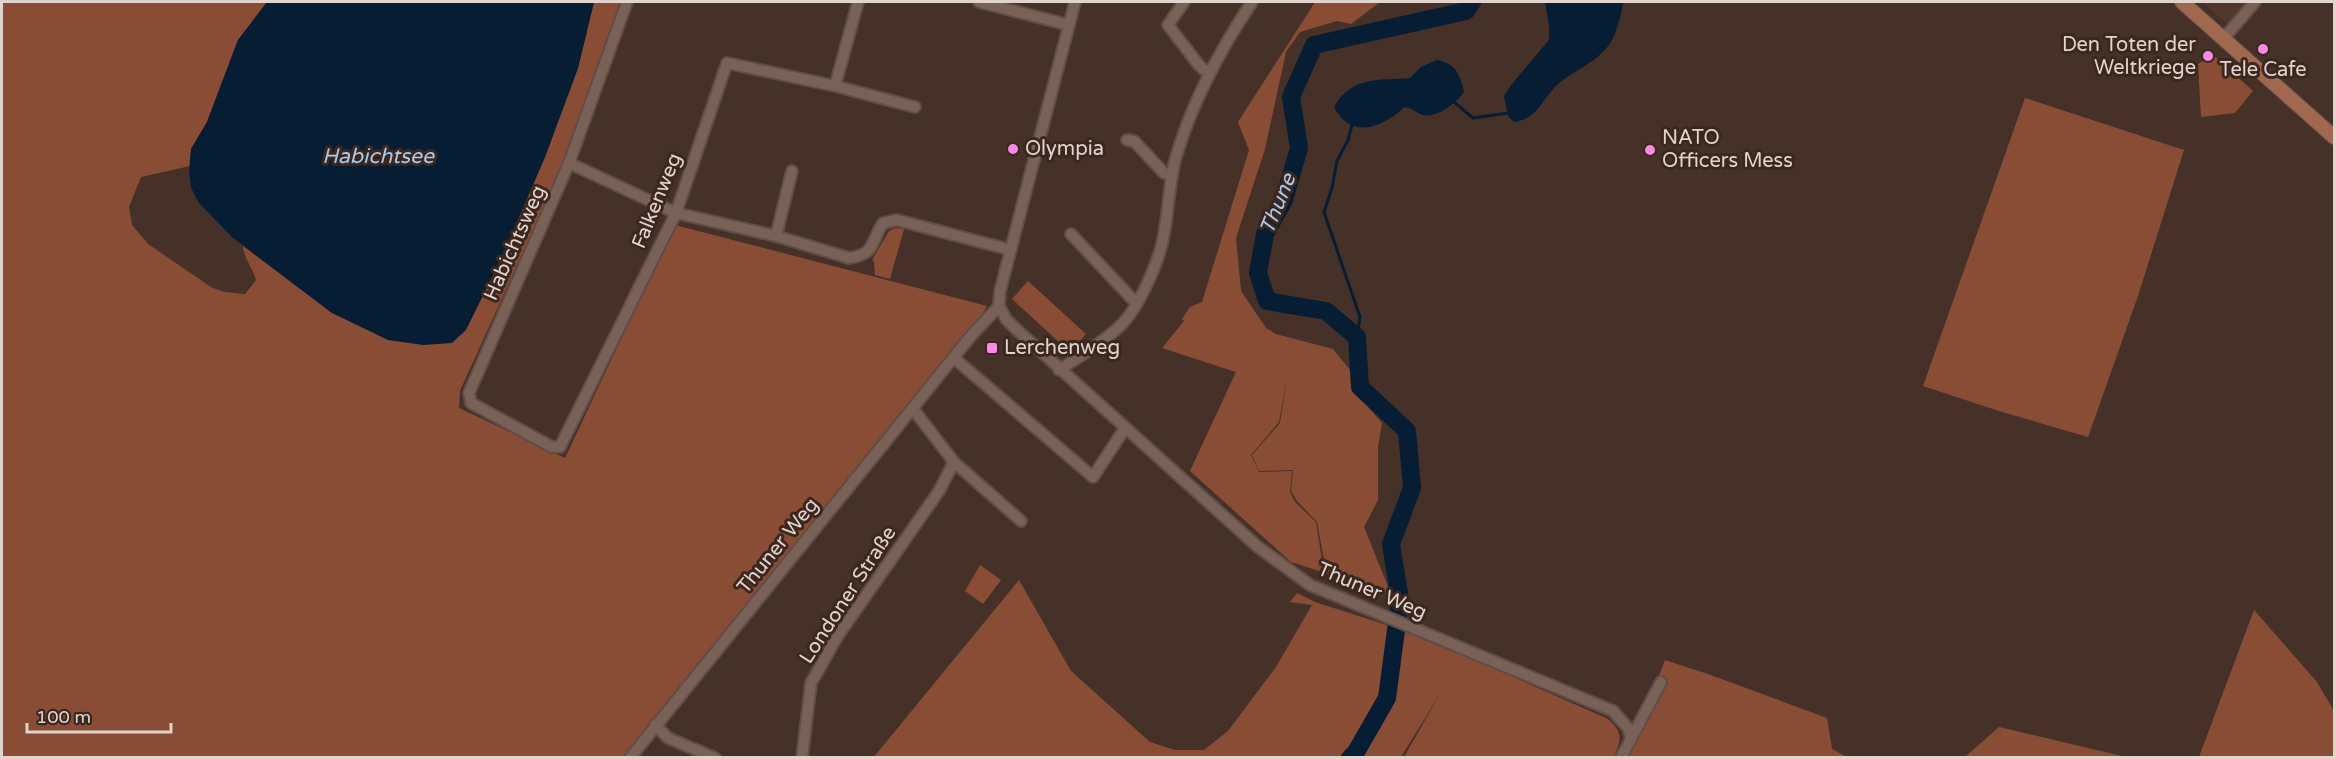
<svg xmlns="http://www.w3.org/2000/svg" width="2336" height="759" font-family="'Varela Round',sans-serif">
	<rect width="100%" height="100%" fill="#463129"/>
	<!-- built -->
	<path fill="#53372d" d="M2202 2H2250L2230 26Z"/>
	<!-- green -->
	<g fill="#894d36" fill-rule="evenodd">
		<path d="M2 2H267L238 40 207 122 191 149 190 166 141 177 129 207 132 225 148 244 211 287 224 292 245 294 256 280C253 268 244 259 243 246L332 313 500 261 545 157 578 68 594 2H621L564 161 460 391 459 408 565 458 675 225 987 306 965 344 631 757H2Z"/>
		<path d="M1315 2H1380L1351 24 1337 21 1300 32 1286 52 1265 149 1236 238 1241 291 1266 328 1276 334 1333 349 1351 371 1357 394 1382 423 1378 447V500L1364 527 1391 594 1291 562 1190 471 1236 372 1162 348 1184 321 1182 319 1190 307 1202 302 1249 150 1238 122ZM1287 377 1280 423 1252 455 1259 471 1293 470 1291 491 1297 501 1317 522 1324 560 1317 569 1322 560 1316 522 1295 502 1290 492 1292 471 1259 472 1251 455 1279 422Z"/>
		<path d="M2213 55 2253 91 2235 113 2201 117 2198 64Z"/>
		<path d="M2025 98 2184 150 2138 296 2088 437 1999 411 1923 386Z"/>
		<path d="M895 228 904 229 890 279 875 275 874 262 872 260 889 231Z"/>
		<path d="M1028 281 1086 334 1070 352 1012 299Z"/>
		<path d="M980 565 1001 580 983 604 965 591Z"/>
		<path d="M1019 580 1071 671 1150 742 1175 750H1204L1228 731 1276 667 1312 605 1290 602 1297 593 1315 602 1418 635 1608 719C1624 734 1621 739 1614 757H1404L1440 694 1401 757 873 758Z"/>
		<path d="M2254 610 2317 682 2334 711V757H2199Z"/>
		<path d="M1665 660 1708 674 1827 718 1832 749 1847 757 1627 758Z"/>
		<path d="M1999 727 2122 756 2121 758 1965 757Z"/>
	</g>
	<!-- water -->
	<g fill="#061d33">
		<path d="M267 2H594L578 68 545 157 500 261 466 330 452 343 423 345 388 340 332 313 232 237 199 203 191 188 189 171 191 149 207 122 238 40Z"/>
		<path d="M1545 2H1623C1622 14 1616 35 1609 45 1596 63 1574 70 1558 84 1541 100 1539 118 1514 122L1508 116 1504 96 1512 84 1549 40V26Z"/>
		<path d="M1437 60C1456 64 1460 74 1464 92 1456 103 1438 118 1423 115 1416 113 1412 108 1405 107 1382 127 1352 141 1334 107 1352 75 1379 81 1410 78L1421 67Z"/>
	</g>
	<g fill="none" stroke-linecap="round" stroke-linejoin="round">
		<!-- stream -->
		<g stroke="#061d33" stroke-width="3">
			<path d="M1454 102 1473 118 1508 113"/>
			<path d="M1352 125 1348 140 1337 161 1332 188 1324 212 1360 317 1357 337"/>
		</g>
		<!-- river -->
		<path stroke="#061d33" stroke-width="18" d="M1350 758 1356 752 1387 698 1400 600 1391 544 1412 488 1407 431 1360 387 1357 337 1326 311 1267 301 1258 273 1265 234 1284 200 1299 148 1291 97 1314 45 1466 11 1472 2"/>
		<!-- minor casing -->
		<g stroke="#5f4d46" stroke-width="14">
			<g id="minor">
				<path d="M627 2 569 163 469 393 471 403 552 447H560L676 213 727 63 835 86 858 2"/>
				<path d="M979 2 1069 25"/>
				<path d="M1075 2 1000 291 999 306 1006 319 1016 329 1258 547 1310 585 1613 711 1628 728 1631 738"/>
				<path d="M1184 2 1168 25 1198 64 1203 69 1210 72"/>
				<path d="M2224 38 2255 2"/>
				<path d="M835 86 915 107"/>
				<path d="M1127 140 1134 141 1164 173 1171 175"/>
				<path d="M569 163 676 213 776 236 849 258C876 254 870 243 883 223L897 220 1011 250"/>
				<path d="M1071 234 1136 303"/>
				<path d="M776 236 792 171"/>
				<path d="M954 358 1093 477 1125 428"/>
				<path d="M1059 370C1079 357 1101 344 1119 327 1138 310 1160 260 1164 234 1169 208 1169 182 1176 157 1192 102 1220 50 1252 2"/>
				<path d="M913 409 954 462 1021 521"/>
				<path d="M655 725 668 738 715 758"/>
				<path d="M630 758 970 337 999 306"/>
				<path d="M802 758 811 683 837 637 939 491 954 462"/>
				<path d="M1621 758 1661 682"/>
			</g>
		</g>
		<!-- major casing -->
		<g stroke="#5f4d46" stroke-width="16">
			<path id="major" d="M2182 2 2334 137"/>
		</g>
		<!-- minor -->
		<use href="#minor" stroke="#796158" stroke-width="10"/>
		<!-- major -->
		<use href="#major" stroke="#a2674f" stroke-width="14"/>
	</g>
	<!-- markers -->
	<g fill="#fb87e6" stroke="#3c271f" stroke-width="2">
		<circle cx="2263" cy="49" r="6"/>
		<circle cx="2208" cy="56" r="6"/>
		<circle cx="1013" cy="149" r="6"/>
		<circle cx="1650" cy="150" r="6"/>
		<rect x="986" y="342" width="12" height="12" rx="3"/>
	</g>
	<g text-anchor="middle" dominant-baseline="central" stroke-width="6" stroke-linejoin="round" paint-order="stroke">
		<!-- poi labels -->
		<g font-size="20" fill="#e1d3ce" stroke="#3c271f" text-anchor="start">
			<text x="2196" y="45" text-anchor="end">Den Toten der<tspan x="2196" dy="23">Weltkriege</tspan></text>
			<text x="2263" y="70" text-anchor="middle">Tele Cafe</text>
			<text x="1662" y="138">NATO<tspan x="1662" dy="23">Officers Mess</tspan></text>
			<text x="1025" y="149">Olympia</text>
			<text x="1004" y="348">Lerchenweg</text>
		</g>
		<!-- street labels -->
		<g font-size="20" fill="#e1d3ce" stroke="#3c271f">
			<text transform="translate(657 201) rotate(-68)">Falkenweg</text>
			<text transform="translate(515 243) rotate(-66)">Habichtsweg</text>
			<text transform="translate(778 546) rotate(-51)">Thuner Weg</text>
			<text transform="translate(1372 591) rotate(23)">Thuner Weg</text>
			<text transform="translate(848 595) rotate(-57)">Londoner Straße</text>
		</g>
		<!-- water labels -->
		<g font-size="21" font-style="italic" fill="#a8caee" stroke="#3c271f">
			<text x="378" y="156">Habichtsee</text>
			<text transform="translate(1278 204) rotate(-68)">Thune</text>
		</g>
	</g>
	<!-- border -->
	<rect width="2336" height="759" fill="none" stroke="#e1d3ce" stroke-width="6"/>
	<!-- scale -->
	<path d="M27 723v9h144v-9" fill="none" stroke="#e1d3ce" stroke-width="3"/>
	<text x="36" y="723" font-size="18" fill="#e1d3ce" stroke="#3c271f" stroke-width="4.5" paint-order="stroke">100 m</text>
</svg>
